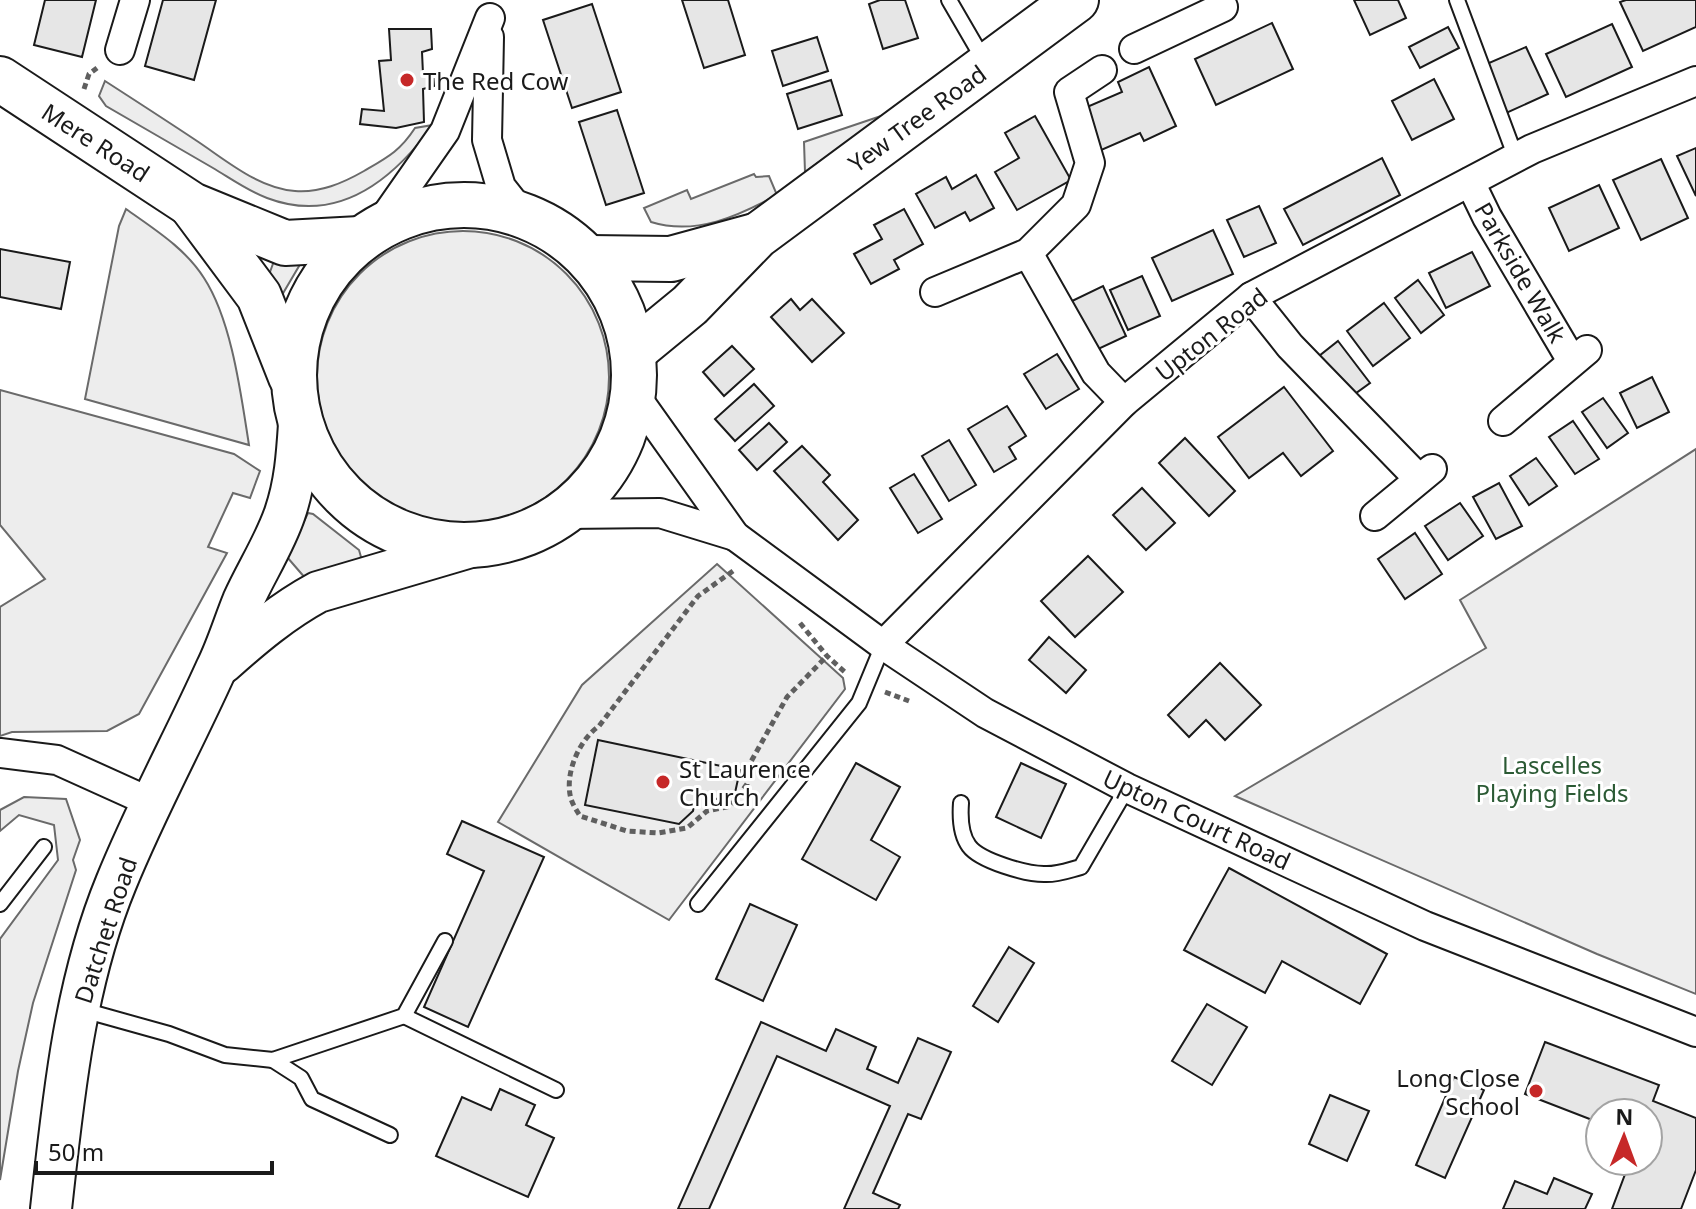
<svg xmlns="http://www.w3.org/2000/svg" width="1696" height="1209" font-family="'Noto Sans',sans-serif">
	<rect width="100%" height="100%" fill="#fff"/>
	<!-- green -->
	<g fill="#ededed" stroke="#6a6a6a" stroke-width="2">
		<path d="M105 81C136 101 167 121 197 141 227 161 258 188 295 191 320 193 343 183 364 171 388 157 400 151 415 128L433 125C393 180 338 225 267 198 248 191 230 178 213 168 177 147 142 127 106 106L99 96Z"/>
		<path d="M887 114 805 172 804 142Z"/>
		<path d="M754 174 756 177 769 176 777 195C738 216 696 236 651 222L644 208 687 190 691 199Z"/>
		<path d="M126 209C154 229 185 248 204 278 232 321 241 395 249 445L85 399 119 226Z"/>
		<circle cx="463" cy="377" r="146"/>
		<path d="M279 247 302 261 282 295 260 280 270 272Z"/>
		<path d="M0 390 234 454 260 471 250 498 233 493 208 547 227 553 139 714 107 731 12 732 0 736V607L45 579 0 525Z"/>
		<path d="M1696 449V994L1597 954 1235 796 1486 648 1460 600Z"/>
		<path d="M308 513 313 514 359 550 361 557 356 563 306 579 287 557Z"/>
		<path d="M717 564 843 678 845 689 669 920 498 822 582 685Z"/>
		<path d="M24 797 66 799 80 840 73 860 76 870 33 1003 18 1071 0 1180V939L58 860 54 825 19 815 0 831V810Z"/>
	</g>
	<!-- building -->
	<g fill="#e6e6e6" stroke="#1a1a1a" stroke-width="2">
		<path d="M45 0H96L82 57 34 45Z"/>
		<path d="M163 0H216L194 80 145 66Z"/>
		<path d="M682 0H728L745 55 704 68Z"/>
		<path d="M880 0H905L918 38 883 49 869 4Z"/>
		<path d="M1354 0H1398L1406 18 1370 35Z"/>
		<path d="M1626 0H1696V27L1643 51 1620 2Z"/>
		<path d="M592 4 621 92 572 108 543 20Z"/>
		<path d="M1272 23 1293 69 1216 105 1195 59Z"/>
		<path d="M1612 24 1632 67 1566 97 1546 54Z"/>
		<path d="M1448 27 1459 48 1420 68 1409 47Z"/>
		<path d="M389 29H431L432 49 422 52 423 74 433 72 434 86 423 89 424 122 396 128 360 124 362 109 384 111 379 61 391 60Z"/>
		<path d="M817 37 828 71 783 86 772 51Z"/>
		<path d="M1526 47 1548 94 1504 114 1482 66Z"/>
		<path d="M1149 67 1176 126 1144 141 1140 133 1099 151 1080 110 1122 92 1118 82Z"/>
		<path d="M1434 79 1454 119 1412 140 1392 101Z"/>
		<path d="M831 80 842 115 798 129 787 94Z"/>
		<path d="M617 110 644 193 606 205 579 122Z"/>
		<path d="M1035 116 1071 180 1017 210 995 172 1019 158 1005 133Z"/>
		<path d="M1696 148V196L1677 156Z"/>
		<path d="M1382 158 1400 195 1303 245 1284 209Z"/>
		<path d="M1661 159 1688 218 1641 240 1613 180Z"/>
		<path d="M976 175 994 208 970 221 965 212 935 228 916 194 946 177 952 189Z"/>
		<path d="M1599 185 1619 228 1569 251 1549 208Z"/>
		<path d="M1259 206 1276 243 1244 257 1227 220Z"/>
		<path d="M904 209 923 244 894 260 899 269 871 284 854 254 882 239 874 225Z"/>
		<path d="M1213 230 1233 274 1172 301 1152 258Z"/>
		<path d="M0 249 70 262 61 309 0 297Z"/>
		<path d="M1472 252 1490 286 1446 308 1429 273Z"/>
		<path d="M1142 276 1160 316 1128 330 1110 290Z"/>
		<path d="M1418 280 1444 315 1421 333 1395 298Z"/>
		<path d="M1103 286 1126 336 1094 351 1072 301Z"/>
		<path d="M791 299 800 310 812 299 844 333 812 362 771 317Z"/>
		<path d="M1384 303 1410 338 1373 366 1347 331Z"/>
		<path d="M1338 341 1370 383 1345 401 1314 360Z"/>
		<path d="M732 346 754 369 724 396 703 372Z"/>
		<path d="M1057 354 1079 389 1046 409 1024 374Z"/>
		<path d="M1652 377 1669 412 1637 428 1620 393Z"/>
		<path d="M754 384 774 406 735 441 715 419Z"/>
		<path d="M1284 387 1333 451 1301 476 1283 453 1249 478 1218 437Z"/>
		<path d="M1603 398 1628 433 1607 448 1582 412Z"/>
		<path d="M1007 406 1026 436 1009 447 1016 459 994 472 968 429Z"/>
		<path d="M1573 421 1599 459 1575 474 1549 437Z"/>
		<path d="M769 423 787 442 757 470 739 450Z"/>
		<path d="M1185 438 1235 491 1209 516 1159 463Z"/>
		<path d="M949 440 976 485 949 501 922 456Z"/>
		<path d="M802 446 830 475 823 482 858 520 838 540 774 471Z"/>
		<path d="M1536 458 1557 486 1529 505 1510 476Z"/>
		<path d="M914 474 942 519 918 533 890 488Z"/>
		<path d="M1499 483 1522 526 1496 539 1473 497Z"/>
		<path d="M1142 488 1175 523 1146 550 1113 515Z"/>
		<path d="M1460 503 1483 536 1448 560 1425 526Z"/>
		<path d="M1415 533 1442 574 1405 599 1378 559Z"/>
		<path d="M1088 556 1123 592 1075 637 1041 601Z"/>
		<path d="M1049 637 1086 670 1066 693 1029 660Z"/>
		<path d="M1220 663 1261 705 1225 740 1206 720 1189 737 1168 715Z"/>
		<path d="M598 740 740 770 733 802 696 795 693 811 679 824 585 805Z"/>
		<path d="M856 763 900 787 871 840 900 857 876 900 802 859Z"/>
		<path d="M1021 763 1066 784 1041 838 996 817Z"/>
		<path d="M462 821 544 857 468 1027 424 1007 484 871 447 854Z"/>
		<path d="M1229 868 1387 954 1360 1004 1282 961 1265 993 1184 950Z"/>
		<path d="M750 904 797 925 763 1001 716 979Z"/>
		<path d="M1009 947 1034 963 998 1022 973 1006Z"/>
		<path d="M1207 1004 1247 1027 1212 1085 1172 1061Z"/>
		<path d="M761 1022 826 1051 836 1029 876 1047 867 1069 898 1083 918 1038 951 1052 921 1119 908 1114 873 1193 900 1205 898 1209H844L890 1106 777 1056 709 1209H678Z"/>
		<path d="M1545 1042 1659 1085 1653 1101 1696 1118V1170L1681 1209H1612L1630 1161H1648V1113H1600V1123L1525 1094Z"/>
		<path d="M1454 1077 1484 1090 1445 1178 1416 1165Z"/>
		<path d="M500 1089 535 1105 526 1125 554 1138 528 1197 436 1156 462 1097 491 1110Z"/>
		<path d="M1330 1095 1369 1111 1347 1161 1309 1144Z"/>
		<path d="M1554 1178 1592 1194 1585 1209H1503L1515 1181 1547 1194Z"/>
	</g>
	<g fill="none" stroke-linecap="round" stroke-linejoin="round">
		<!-- service casing -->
		<g stroke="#1a1a1a" stroke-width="18">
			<g id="service">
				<path d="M949 0 985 62"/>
				<path d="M1457 0 1516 158"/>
				<path d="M961 803C960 817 960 834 969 846 980 861 1026 874 1044 874 1057 875 1069 870 1081 867L1127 788"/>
				<path d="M0 904 44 847"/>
				<path d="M698 904 859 703 883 645"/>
				<path d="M83 1010 169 1034 225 1055 273 1060 404 1016 445 941"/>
				<path d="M404 1016 556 1090"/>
				<path d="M273 1060 301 1078 312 1099 390 1135"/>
			</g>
		</g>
		<!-- minor casing -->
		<g stroke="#1a1a1a" stroke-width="32">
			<g id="minor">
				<path d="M489 37 487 140 501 187 523 215"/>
				<path d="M1134 49 1223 7"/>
				<path d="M120 50 135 0"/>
				<path d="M1470 182 1487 217 1572 361"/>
				<path d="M378 227 445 131 490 18"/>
				<path d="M1028 253 1096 373 1124 402"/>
				<path d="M935 292 1028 253 1076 205 1090 163 1069 92 1102 70"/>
				<path d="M1251 297 1290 346 1419 479"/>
				<path d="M634 394 735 536 883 645 985 713 1127 788 1425 926 1696 1032"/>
				<path d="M1503 421 1587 350"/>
				<path d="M565 514 660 513 735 536"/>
				<path d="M1375 516 1432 469"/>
				<path d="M883 645 1124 402 1251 297 1532 149 1696 81"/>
				<path d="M0 753 57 760 150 802"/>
			</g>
		</g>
		<!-- secondary casing -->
		<g stroke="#1a1a1a" stroke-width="44">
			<g id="secondary">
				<path d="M223 663C253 636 283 611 318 592L474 546"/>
				<path d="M51 1209C63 1100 74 985 116 883 146 809 184 740 216 669 227 647 234 623 243 601 256 572 275 543 285 513 295 484 297 455 299 424"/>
			</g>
		</g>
		<!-- primary casing -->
		<g stroke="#1a1a1a" stroke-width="48">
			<g id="primary">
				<path d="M0 79 192 205 285 243 360 239"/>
				<circle cx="464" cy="375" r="170"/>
				<path d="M192 206 259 296 291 377"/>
				<path d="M589 258 671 259 755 236"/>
				<path d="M634 351 690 305 757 236 1076 0"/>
			</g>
		</g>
		<!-- path -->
		<g stroke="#5f5f5f" stroke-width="5" stroke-dasharray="6 4" stroke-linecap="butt">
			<path d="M84 89 89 74 97 68"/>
			<path d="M733 571 698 596 599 726C579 740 564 774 571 799 573 805 577 811 580 816L627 831 658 833 687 828 707 811 731 806 747 784 748 767 787 697 827 656"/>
			<path d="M800 623 827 656 847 674"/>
			<path d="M885 692 909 701"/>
		</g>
		<!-- service -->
		<use href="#service" stroke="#fff" stroke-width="14"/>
		<!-- minor -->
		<use href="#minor" stroke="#fff" stroke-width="28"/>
		<!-- secondary -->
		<use href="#secondary" stroke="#fff" stroke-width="40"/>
		<!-- primary -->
		<use href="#primary" stroke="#fff" stroke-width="44"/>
	</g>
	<!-- markers -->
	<g fill="#c62828" stroke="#fff" stroke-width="3">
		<circle cx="407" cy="80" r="8"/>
		<circle cx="663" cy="782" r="8"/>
		<circle cx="1536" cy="1091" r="8"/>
	</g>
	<g text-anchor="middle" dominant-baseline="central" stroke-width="6" stroke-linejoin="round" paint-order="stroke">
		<!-- poi labels -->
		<g font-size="24" fill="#1a1a1a" stroke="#fff" text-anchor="start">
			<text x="423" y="80">The Red Cow</text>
			<text x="679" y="768">St Laurence<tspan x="679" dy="28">Church</tspan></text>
			<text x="1520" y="1077" text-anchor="end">Long Close<tspan x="1520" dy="28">School</tspan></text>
		</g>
		<!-- street labels -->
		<g font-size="24" fill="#1a1a1a" stroke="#fff">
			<text transform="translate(917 118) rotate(-36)">Yew Tree Road</text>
			<text transform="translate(96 142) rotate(33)">Mere Road</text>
			<text transform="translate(1521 272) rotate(60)">Parkside Walk</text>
			<text transform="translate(1211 334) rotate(-38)">Upton Road</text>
			<text transform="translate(1197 819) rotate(25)">Upton Court Road</text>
			<text transform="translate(105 930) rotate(-72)">Datchet Road</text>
		</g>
		<!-- park labels -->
		<g font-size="24" fill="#2b5a34" stroke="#fff">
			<text x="1552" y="764">Lascelles<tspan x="1552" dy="28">Playing Fields</tspan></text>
		</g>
	</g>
	<!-- north arrow -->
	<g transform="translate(1624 1137) rotate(1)"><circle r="38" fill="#ffffff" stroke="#a3a3a3" stroke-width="2"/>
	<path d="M0-6L14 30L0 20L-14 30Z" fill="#c62828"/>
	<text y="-12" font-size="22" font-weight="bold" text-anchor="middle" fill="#1a1a1a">N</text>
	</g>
	<!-- scale -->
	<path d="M36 1161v12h236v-12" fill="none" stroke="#1a1a1a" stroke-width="4"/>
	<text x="48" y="1161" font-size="24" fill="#1a1a1a" stroke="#ffffff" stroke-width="6" paint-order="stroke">50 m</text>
</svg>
